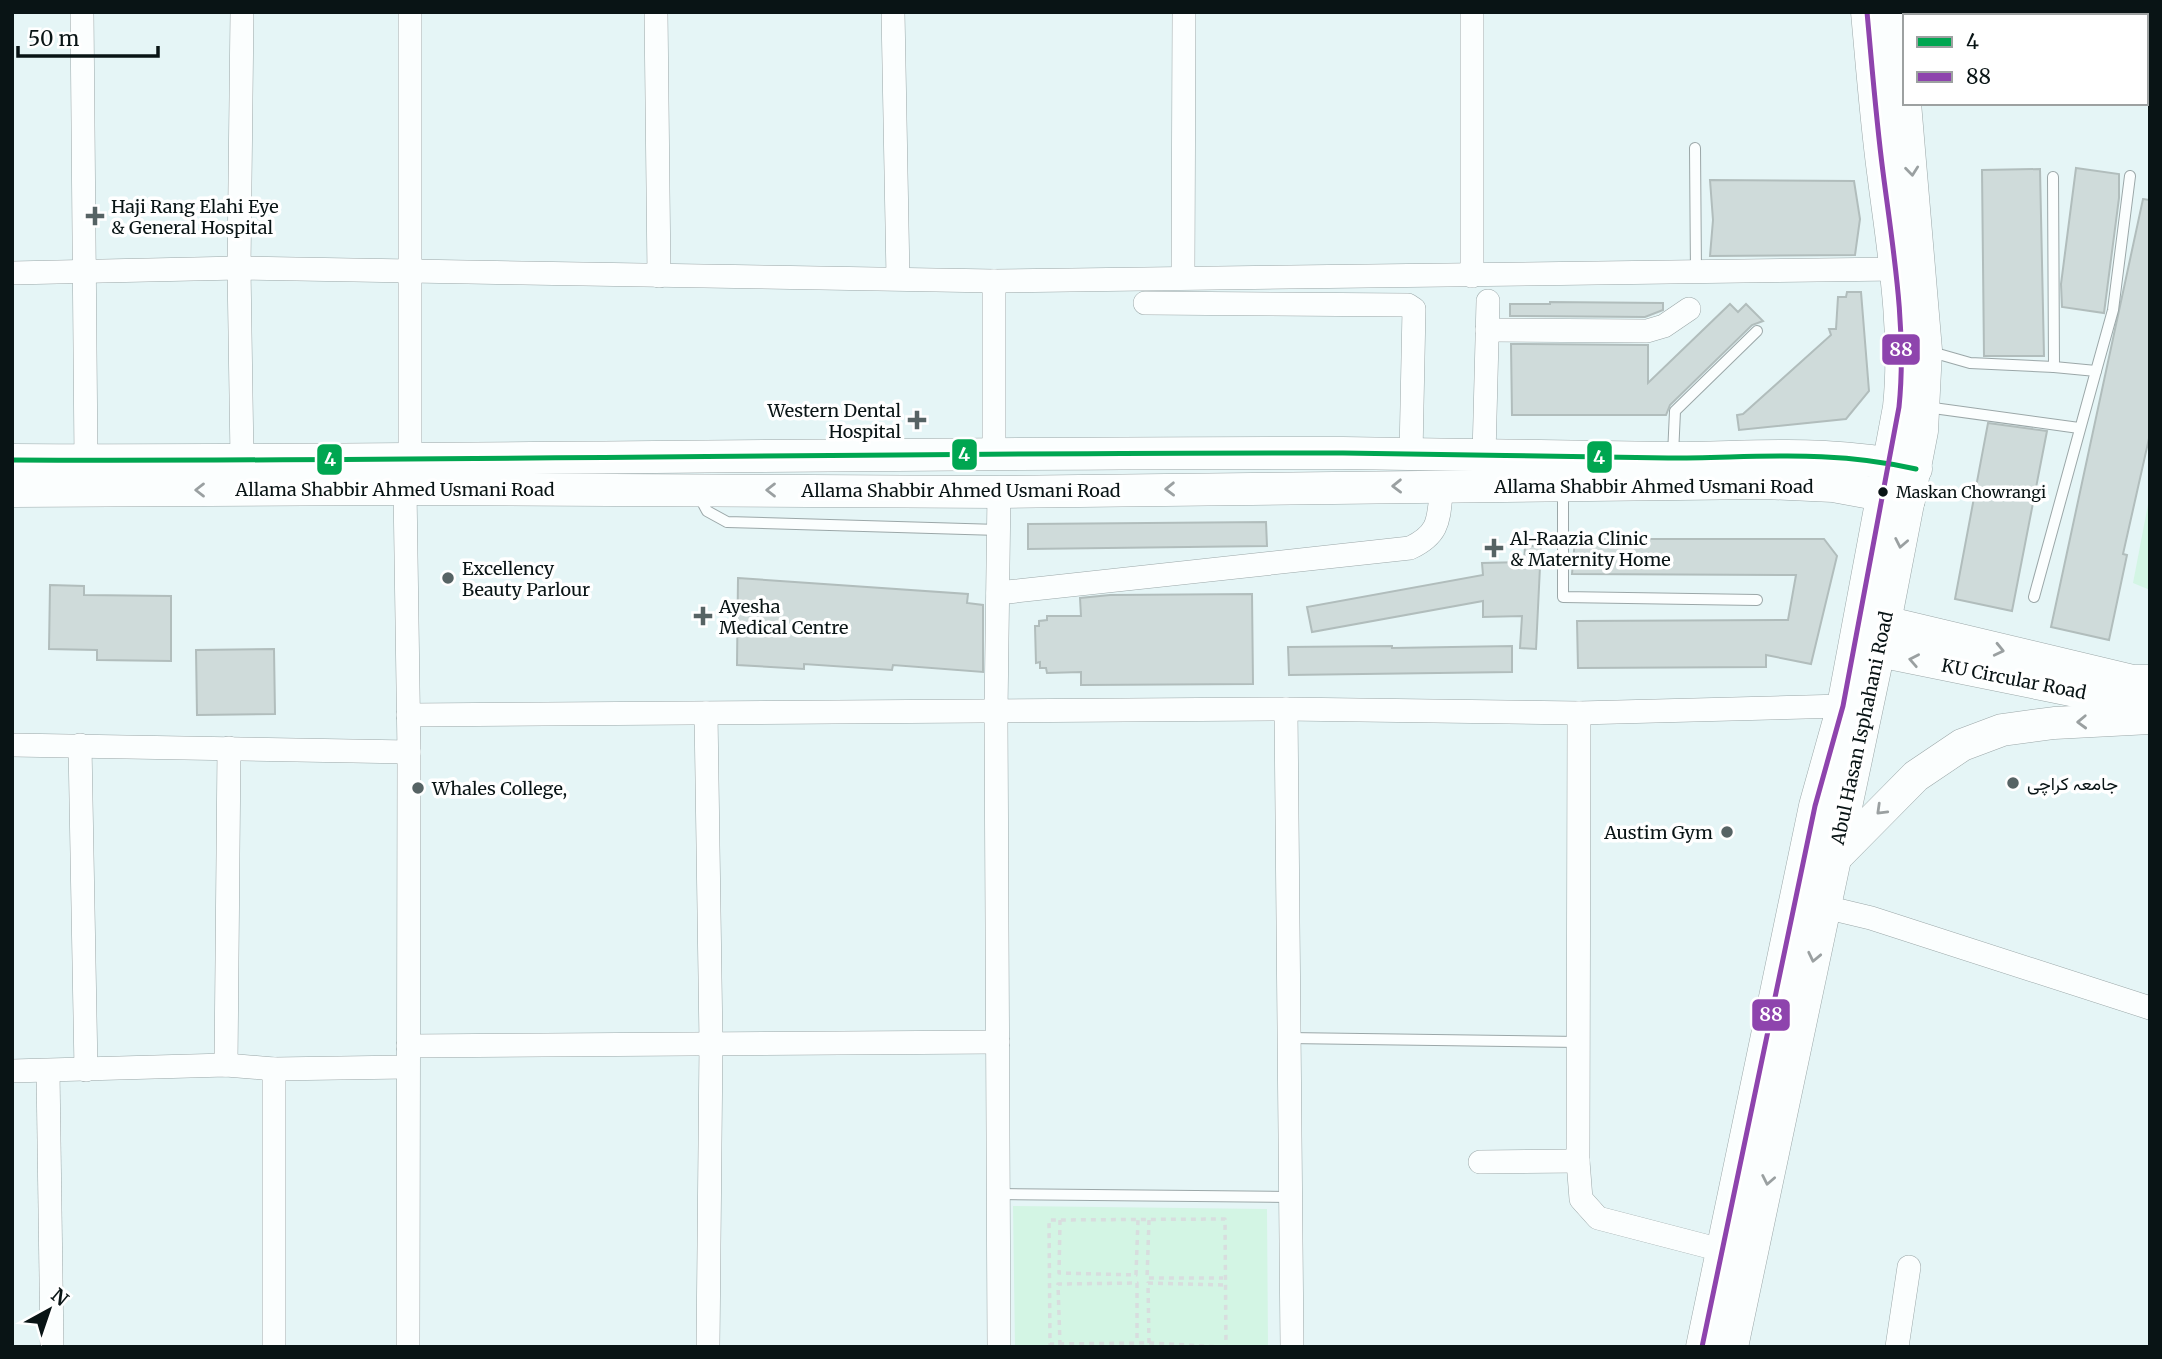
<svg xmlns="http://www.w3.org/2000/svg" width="2162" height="1359" font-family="Merriweather,Vazirmatn,serif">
	<rect width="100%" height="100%" fill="#e5f5f6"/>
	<!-- green -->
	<g fill="#d3f5e4">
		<path d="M2150 494V590L2133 583Z"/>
		<path d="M1013 1206 1267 1209 1268 1347H1015Z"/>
	</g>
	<!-- building -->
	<g fill="#cfdbda" stroke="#b1bdbc" stroke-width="2">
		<path d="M2076 168 2119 174V198L2104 313 2062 307 2061 284Z"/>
		<path d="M2040 169 2044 356H1984L1982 170Z"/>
		<path d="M1710 180 1854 181 1860 219 1855 255 1710 256 1713 220Z"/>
		<path d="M2143 199 2150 200V434L2123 554 2127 555 2109 640 2051 627Z"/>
		<path d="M1847 292H1861L1869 391 1846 419 1739 430 1737 415 1743 414 1831 335 1829 329H1836L1838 297H1846Z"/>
		<path d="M1550 302 1663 303V310L1645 317 1510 316V304H1550Z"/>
		<path d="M1730 304 1738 312 1746 304 1763 321 1752 325 1670 405 1666 415H1512L1511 344 1648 345V383Z"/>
		<path d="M1988 423 2047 431 2012 611 1955 599Z"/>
		<path d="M1266 522 1267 546 1028 549V524Z"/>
		<path d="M1575 539H1824L1837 556 1811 664 1766 655V667L1578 668 1577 621 1788 620 1796 575 1572 574Z"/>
		<path d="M1525 546H1541L1536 649 1520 648 1522 616 1483 617V601L1312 632 1307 607 1483 575 1482 563 1524 562Z"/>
		<path d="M738 578 968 594 967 603 983 605V672L893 665 892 670 804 664V669L737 665Z"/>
		<path d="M50 585 84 586V595L171 596V661L97 660V650L49 649Z"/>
		<path d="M1252 594 1253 684 1081 685V672L1047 673 1046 668H1040V662L1036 663 1035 626H1039V621L1047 620V616H1081L1080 598 1110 595Z"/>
		<path d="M1392 646V648L1512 646V672L1289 675 1288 647Z"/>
		<path d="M274 649 275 714 197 715 196 650Z"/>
	</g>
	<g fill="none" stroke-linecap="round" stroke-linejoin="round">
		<!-- service casing -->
		<g stroke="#9ba7a8" stroke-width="12">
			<g id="service">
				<path d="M1695 148 1696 274"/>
				<path d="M1928 351 1970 363 2054 367 2053 177"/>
				<path d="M2096 371 2113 310 2130 176"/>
				<path d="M1926 407 2079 428"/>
				<path d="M1673 455 1675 411 1757 331"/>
				<path d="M1563 490V597L1757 600"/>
				<path d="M699 496 707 511 727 522 999 530"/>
				<path d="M2034 597 2096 371 2054 367"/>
				<path d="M1288 1038 1579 1042"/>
				<path d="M997 1194 1290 1197"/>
			</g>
		</g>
		<!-- minor casing -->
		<g stroke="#9ba7a8" stroke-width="24">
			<g id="minor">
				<path d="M82 12 86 460"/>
				<path d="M656 12 659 276"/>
				<path d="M893 12 898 278"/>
				<path d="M12 273 239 268 994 281 1897 269"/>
				<path d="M1472 276V12"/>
				<path d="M1183 277 1184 12"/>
				<path d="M994 281V453"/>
				<path d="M1145 303 1408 305 1414 309 1411 454"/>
				<path d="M1487 330 1647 331 1664 326 1689 309"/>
				<path d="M1484 455 1488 301"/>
				<path d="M242 459 239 268 242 12"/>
				<path d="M410 459V12"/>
				<path d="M405 489 409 752 408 1347"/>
				<path d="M998 593 1410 548C1442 533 1438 517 1442 485"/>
				<path d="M1286 709 1292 1347"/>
				<path d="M706 713 711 1043 708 1347"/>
				<path d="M1579 713 1578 1161 1581 1199 1598 1218 1721 1250"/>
				<path d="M408 715 1286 709 1579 713 1843 706"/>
				<path d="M12 745 409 752"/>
				<path d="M80 745 86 1070"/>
				<path d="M1825 907 1871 918 2150 1008"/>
				<path d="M408 1046 998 1042"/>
				<path d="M226 1065 229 748"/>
				<path d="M274 1069V1347"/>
				<path d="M12 1071 226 1065 274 1069 406 1067"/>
				<path d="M48 1071 52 1347"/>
				<path d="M1480 1162 1578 1161"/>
				<path d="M999 1347 996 713 999 492"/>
				<path d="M1897 1347 1909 1267"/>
			</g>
		</g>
		<!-- secondary casing -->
		<g stroke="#9ba7a8" stroke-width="33">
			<g id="secondary">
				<path d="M1897 12 1905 99"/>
				<path d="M12 460C456 462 899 452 1343 453 1451 454 1560 457 1668 458 1756 458 1829 449 1916 469"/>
				<path d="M12 491 405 489 999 492 1765 483 1833 486 1909 500"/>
				<path d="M1885 622 2133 681H2150"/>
				<path d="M1879 651 2150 706"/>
				<path d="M1835 858 1916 776 1962 745 2002 730 2054 723 2150 718"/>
				<path d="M1702 1347 1815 806 1843 706 1899 407C1907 329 1893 250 1883 172 1876 119 1872 66 1867 12"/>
				<path d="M1732 1347 1885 622 1922 431 1926 350 1905 103"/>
			</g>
		</g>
		<!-- path -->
		<g stroke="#d8ddde" stroke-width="3.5" stroke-dasharray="5 5" stroke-linecap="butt">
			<path d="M1060 1220 1059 1273 1136 1275 1138 1219"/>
			<path d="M1149 1220 1147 1278H1223"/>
			<path d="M1149 1343 1148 1283 1225 1285"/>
			<path d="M1060 1345 1058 1284 1137 1283V1343"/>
			<path d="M1224 1347 1149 1343 1050 1344 1049 1220 1225 1219 1226 1347"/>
		</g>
		<!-- service -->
		<use href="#service" stroke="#fbfefe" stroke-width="10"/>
		<!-- minor -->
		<use href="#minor" stroke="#fbfefe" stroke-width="23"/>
		<!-- secondary -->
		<use href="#secondary" stroke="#fbfefe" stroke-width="32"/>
		<!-- bus-1 casing -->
		<g stroke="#fff" stroke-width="10">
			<path id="bus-1" d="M12 460C456 462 899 452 1343 453 1451 454 1560 457 1668 458 1756 458 1829 449 1916 469"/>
		</g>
		<!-- bus-2 casing -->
		<g stroke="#fff" stroke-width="10">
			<path id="bus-2" d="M1702 1347 1815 806 1843 706 1899 407C1907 329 1893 250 1883 172 1876 119 1872 66 1867 12"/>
		</g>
		<!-- bus-1 -->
		<use href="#bus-1" stroke="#00a651" stroke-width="5"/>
		<!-- bus-2 -->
		<use href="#bus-2" stroke="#8e44ad" stroke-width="5"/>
	</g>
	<!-- one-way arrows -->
	<defs><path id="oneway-chevron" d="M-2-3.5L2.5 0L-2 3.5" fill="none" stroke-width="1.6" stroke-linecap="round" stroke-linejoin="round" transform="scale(1.75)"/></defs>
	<g stroke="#9aa0a1">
		<use href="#oneway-chevron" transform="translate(1912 171) rotate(84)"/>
		<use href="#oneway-chevron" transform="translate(1397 486) rotate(179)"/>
		<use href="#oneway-chevron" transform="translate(1170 489) rotate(179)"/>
		<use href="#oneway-chevron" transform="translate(200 490) rotate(180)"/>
		<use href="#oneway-chevron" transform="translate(771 490) rotate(-180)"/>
		<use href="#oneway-chevron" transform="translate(1901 543) rotate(101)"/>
		<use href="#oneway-chevron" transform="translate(1999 650) rotate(13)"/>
		<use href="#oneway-chevron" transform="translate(1914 660) rotate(-169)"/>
		<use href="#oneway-chevron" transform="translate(2082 722) rotate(178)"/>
		<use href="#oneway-chevron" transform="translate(1881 810) rotate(136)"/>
		<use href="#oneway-chevron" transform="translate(1814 957) rotate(102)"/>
		<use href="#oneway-chevron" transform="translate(1768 1180) rotate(101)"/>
	</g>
	<!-- markers -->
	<g fill="#566364" stroke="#fff" stroke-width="2.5">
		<path d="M91.5 205.5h7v7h7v7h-7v7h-7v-7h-7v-7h7z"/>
		<path d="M913.5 409.5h7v7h7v7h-7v7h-7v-7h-7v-7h7z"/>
		<path d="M1490.5 537.5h7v7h7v7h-7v7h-7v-7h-7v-7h7z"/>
		<circle cx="448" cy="578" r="7"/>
		<path d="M699.5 605.5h7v7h7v7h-7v7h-7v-7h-7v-7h7z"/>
		<circle cx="2013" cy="783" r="7"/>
		<circle cx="418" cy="788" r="7"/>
		<circle cx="1727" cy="832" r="7"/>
	</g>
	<circle fill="#091415" stroke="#fff" stroke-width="2.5" cx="1883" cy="492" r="6"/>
	<g text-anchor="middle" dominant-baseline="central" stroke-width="7" stroke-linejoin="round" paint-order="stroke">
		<!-- bus labels -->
		<g font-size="16" fill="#091415" stroke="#fff" text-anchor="start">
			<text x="1896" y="492">Maskan Chowrangi</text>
		</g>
		<!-- poi labels -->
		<g font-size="18" fill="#091415" stroke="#fff" text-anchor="start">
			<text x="111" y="206">Haji Rang Elahi Eye<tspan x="111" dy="21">&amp; General Hospital</tspan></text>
			<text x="901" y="410" text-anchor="end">Western Dental<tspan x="901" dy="21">Hospital</tspan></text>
			<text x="1510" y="538">Al-Raazia Clinic<tspan x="1510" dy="21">&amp; Maternity Home</tspan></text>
			<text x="462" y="568">Excellency<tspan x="462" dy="21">Beauty Parlour</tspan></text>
			<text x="719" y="606">Ayesha<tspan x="719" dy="21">Medical Centre</tspan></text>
			<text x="2027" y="783">جامعہ کراچی</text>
			<text x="432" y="788">Whales College,</text>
			<text x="1713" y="832" text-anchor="end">Austim Gym</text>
		</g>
		<!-- street labels -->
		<g font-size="18" fill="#091415" stroke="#fff">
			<text x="1654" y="486">Allama Shabbir Ahmed Usmani Road</text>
			<text x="395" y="489">Allama Shabbir Ahmed Usmani Road</text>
			<text x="961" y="490">Allama Shabbir Ahmed Usmani Road</text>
			<text transform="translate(2014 679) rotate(11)">KU Circular Road</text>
			<text transform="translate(1862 728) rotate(-78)">Abul Hasan Isphahani Road</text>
		</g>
	</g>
	<g stroke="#fff" stroke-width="2.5">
		<rect x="1881" y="333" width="40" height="33" rx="7" fill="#8e44ad"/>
		<rect x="951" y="438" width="27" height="33" rx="7" fill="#00a651"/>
		<rect x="1586" y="440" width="27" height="34" rx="7" fill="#00a651"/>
		<rect x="316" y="443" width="27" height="33" rx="7" fill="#00a651"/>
		<rect x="1751" y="998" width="40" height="34" rx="7" fill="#8e44ad"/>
	</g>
	<g font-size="19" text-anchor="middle" font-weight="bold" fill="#fff">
		<text x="1901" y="356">88</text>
		<text x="964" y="461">4</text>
		<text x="1599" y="464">4</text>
		<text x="330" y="466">4</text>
		<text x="1771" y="1021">88</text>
	</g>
	<!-- border -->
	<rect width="2162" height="1359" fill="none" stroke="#091415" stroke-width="28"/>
	<!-- legend -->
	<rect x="1903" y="14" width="245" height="91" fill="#ffffff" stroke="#9da1a1" stroke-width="2"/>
	<rect x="1917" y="37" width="35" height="10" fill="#00a651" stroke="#9da1a1" stroke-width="2"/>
	<text x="1966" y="49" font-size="21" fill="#091415">4</text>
	<rect x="1917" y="72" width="35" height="10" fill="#8e44ad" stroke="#9da1a1" stroke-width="2"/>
	<text x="1966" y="84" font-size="21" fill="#091415">88</text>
	<!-- north arrow -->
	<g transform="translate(49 1310) rotate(40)" stroke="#ffffff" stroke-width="5" paint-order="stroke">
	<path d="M0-5L12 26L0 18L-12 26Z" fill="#091415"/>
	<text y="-10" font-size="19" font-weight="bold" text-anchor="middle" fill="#091415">N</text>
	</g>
	<!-- scale -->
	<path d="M18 46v10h140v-10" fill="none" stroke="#091415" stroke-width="3.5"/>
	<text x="28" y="46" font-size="21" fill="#091415" stroke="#ffffff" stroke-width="5" paint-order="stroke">50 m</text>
</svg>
